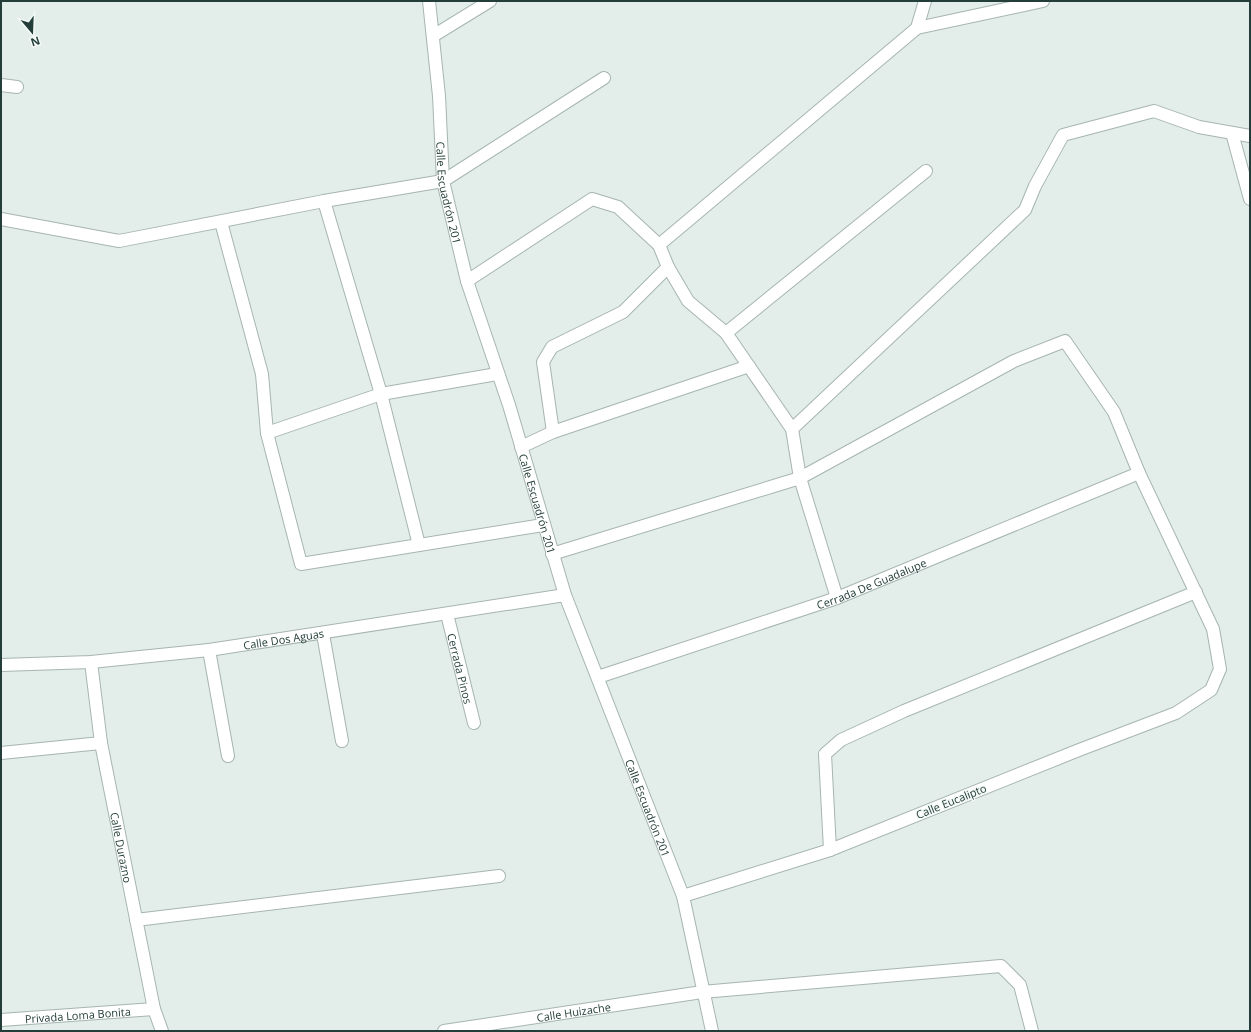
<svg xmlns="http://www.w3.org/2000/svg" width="1251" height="1032" font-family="'Open Sans',sans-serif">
	<rect width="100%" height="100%" fill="#e3ede9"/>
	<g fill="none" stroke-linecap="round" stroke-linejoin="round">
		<!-- minor casing -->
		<g stroke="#a6b5b0" stroke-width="14">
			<g id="minor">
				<path d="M917 28 1043 1"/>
				<path d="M1 85 17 87"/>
				<path d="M1232 133 1250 199"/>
				<path d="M324 201 381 394 419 545"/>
				<path d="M1 219 119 241 324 201 443 181 604 78"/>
				<path d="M221 222 262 374 267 433 301 564 543 525"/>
				<path d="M467 281 592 199 618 207 659 245"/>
				<path d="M726 333 926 171"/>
				<path d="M792 429 1025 210 1035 186 1063 135 1154 111 1199 127 1250 136"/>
				<path d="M553 432 543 362 552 347 623 312 668 267"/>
				<path d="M267 433 381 394 497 374"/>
				<path d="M521 447 553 432 749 366"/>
				<path d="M552 554 800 478 1014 361 1065 341 1114 412 1139 473 1213 629 1220 669 1211 690 1176 713 1079 750 830 850 683 896"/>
				<path d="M837 598 800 478 792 429 726 333 688 301 668 267 659 245 917 28 925 1"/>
				<path id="s1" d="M447 614 474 723"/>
				<path d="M323 634 342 741"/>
				<path d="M209 650 228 756"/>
				<path id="s2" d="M91 662 101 743 154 1009 162 1031"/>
				<path id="s3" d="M1 665 91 662 209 650 565 595"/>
				<path id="s4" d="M598 677 837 598 1139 473"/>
				<path d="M1 753 101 743"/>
				<path d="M830 850 825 754 841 740 904 711 1196 592"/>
				<path d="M136 920 499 876"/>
				<path id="s5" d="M1 1020 154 1009"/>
				<path id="s6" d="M444 1031 702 992 1001 966 1020 985 1032 1031"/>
			</g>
		</g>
		<!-- tertiary casing -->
		<g stroke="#a6b5b0" stroke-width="14">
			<g id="tertiary">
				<path id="s7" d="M429 1 439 96 443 181 467 281 509 405 565 595 683 896 712 1031"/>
				<path d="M433 36 490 1"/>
			</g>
		</g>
		<!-- minor -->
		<use href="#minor" stroke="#fff" stroke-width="12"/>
		<!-- tertiary -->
		<use href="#tertiary" stroke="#fff" stroke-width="12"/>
	</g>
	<g text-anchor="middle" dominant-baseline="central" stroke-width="3" stroke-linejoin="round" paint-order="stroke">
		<!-- street labels -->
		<g font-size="11" fill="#233e38" stroke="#f4f9f7">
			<text stroke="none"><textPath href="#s7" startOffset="193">Calle Escuadrón 201</textPath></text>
			<text stroke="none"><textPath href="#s7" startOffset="517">Calle Escuadrón 201</textPath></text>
			<text stroke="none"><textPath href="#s4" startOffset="289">Cerrada De Guadalupe</textPath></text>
			<text stroke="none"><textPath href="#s3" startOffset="284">Calle Dos Aguas</textPath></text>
			<text stroke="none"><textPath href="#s1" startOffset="56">Cerrada Pinos</textPath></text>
			<text transform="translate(951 801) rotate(-22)">Calle Eucalipto</text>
			<text stroke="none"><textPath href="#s7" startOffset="841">Calle Escuadrón 201</textPath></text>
			<text stroke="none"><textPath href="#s2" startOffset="188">Calle Durazno</textPath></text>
			<text stroke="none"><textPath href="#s6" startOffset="131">Calle Huizache</textPath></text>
			<text stroke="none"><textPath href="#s5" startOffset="77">Privada Loma Bonita</textPath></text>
		</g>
	</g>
	<!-- border -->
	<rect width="1251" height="1032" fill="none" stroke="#233e38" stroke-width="4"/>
	<!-- north arrow -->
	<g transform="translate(32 32) rotate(161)" stroke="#f4f9f7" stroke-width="3" paint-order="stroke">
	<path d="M0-3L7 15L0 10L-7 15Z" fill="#233e38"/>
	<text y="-6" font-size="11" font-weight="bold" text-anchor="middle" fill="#233e38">N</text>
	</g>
</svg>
